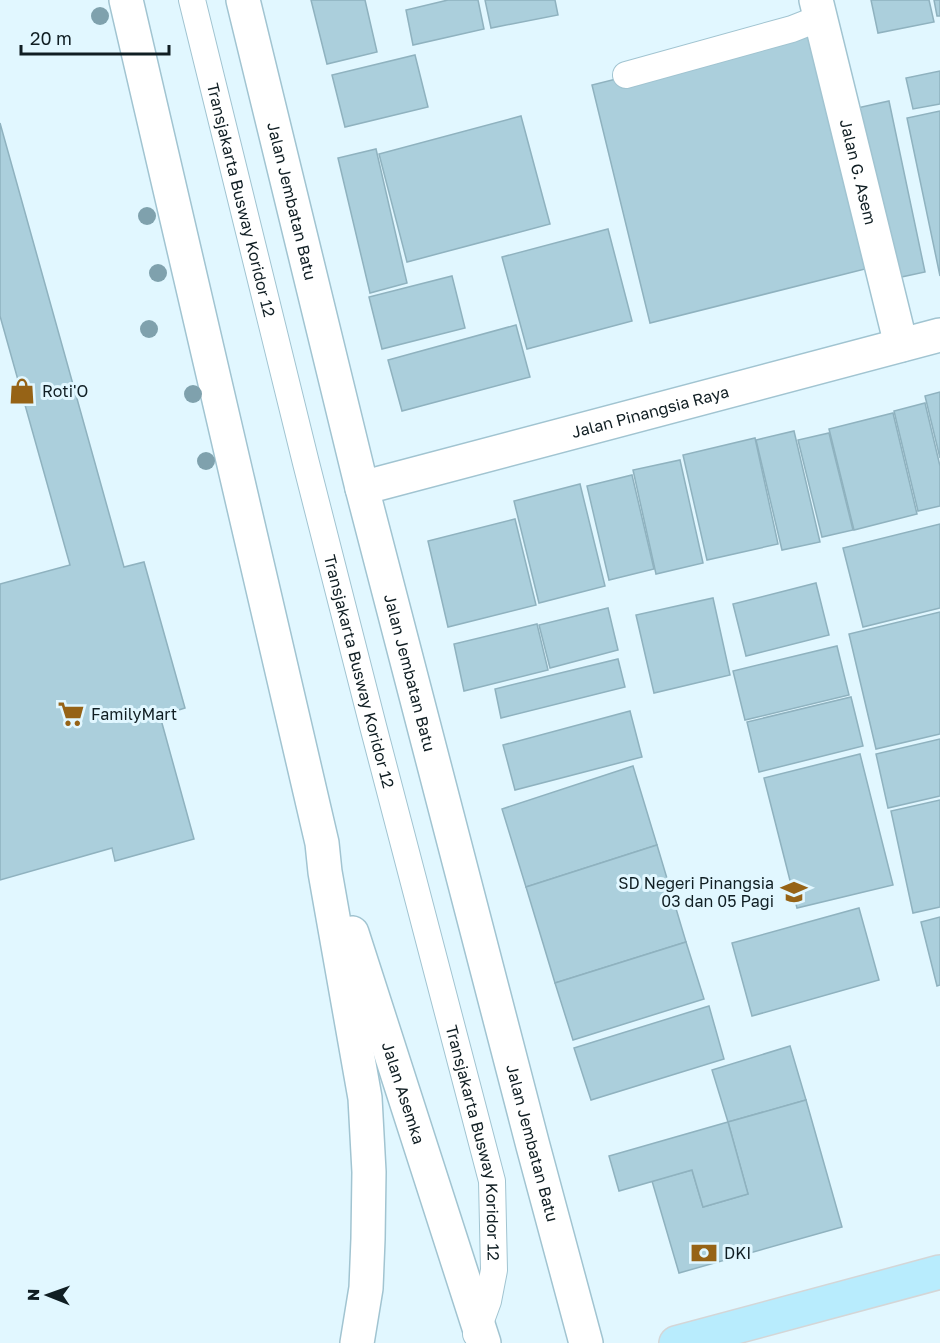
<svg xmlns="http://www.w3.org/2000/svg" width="940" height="1343" font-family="'Golos Text',sans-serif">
	<rect width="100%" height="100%" fill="#e1f7ff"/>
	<!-- building -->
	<g fill="#abcfdc" stroke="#8fb2bf" stroke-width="1.5">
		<path d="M311 0H365L377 52 327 64Z"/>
		<path d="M448 0H478L484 29 413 45 406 10Z"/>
		<path d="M485 0H555L558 15 491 28Z"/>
		<path d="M871 0H929L934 22 878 33Z"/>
		<path d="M934 0H940V16H937Z"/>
		<path d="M808 31 865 269 650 323 592 85Z"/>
		<path d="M415 55 428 107 345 127 332 75Z"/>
		<path d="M940 71V104L913 109 906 78Z"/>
		<path d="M889 101 925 272 892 279 857 108Z"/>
		<path d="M940 111V276L907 118Z"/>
		<path d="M521 116 550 224 407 262 379 154Z"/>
		<path d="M0 123 124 567 144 562 185 708 160 716 194 839 115 861 112 848 0 880V584L70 565 0 316Z"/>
		<path d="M376 149 407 283 370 293 338 158Z"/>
		<path d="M608 229 632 321 527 349 502 257Z"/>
		<path d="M452 276 465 328 382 349 369 297Z"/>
		<path d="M516 325 530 377 402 411 388 360Z"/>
		<path d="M940 392V458L925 396Z"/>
		<path d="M925 403 940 466V506L918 511 894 411Z"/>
		<path d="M893 413 917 514 854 530 829 429Z"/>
		<path d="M794 431 820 542 782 550 756 440Z"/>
		<path d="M829 433 853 530 822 537 798 440Z"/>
		<path d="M755 438 778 544 707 560 683 455Z"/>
		<path d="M680 460 703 563 656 574 633 470Z"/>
		<path d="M632 475 654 569 609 580 587 486Z"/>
		<path d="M580 484 605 586 539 603 514 501Z"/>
		<path d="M515 519 536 605 448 627 428 541Z"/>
		<path d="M940 524V608L863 627 843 548Z"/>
		<path d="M816 583 829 635 746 656 733 604Z"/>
		<path d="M713 598 730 675 654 693 636 615Z"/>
		<path d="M608 608 618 650 550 668 539 625Z"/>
		<path d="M940 612V734L876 749 849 634Z"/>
		<path d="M537 624 548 670 464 691 454 644Z"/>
		<path d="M837 646 849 695 745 720 733 671Z"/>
		<path d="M618 659 625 687 501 718 495 689Z"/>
		<path d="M851 697 863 746 759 772 747 722Z"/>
		<path d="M630 711 642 757 515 790 503 745Z"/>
		<path d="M940 739V796L888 808 876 754Z"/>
		<path d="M860 754 893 885 797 908 764 778Z"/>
		<path d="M633 766 657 845 526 887 502 809Z"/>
		<path d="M940 800V907L913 913 891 811Z"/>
		<path d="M657 845 686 942 555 983 526 887Z"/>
		<path d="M859 908 879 980 752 1016 732 943Z"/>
		<path d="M940 917V985L937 986 921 922Z"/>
		<path d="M686 942 704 999 573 1040 555 983Z"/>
		<path d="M709 1006 724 1059 591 1100 574 1048Z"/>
		<path d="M790 1046 806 1100 728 1122 712 1070Z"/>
		<path d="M806 1100 842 1227 679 1273 652 1181 692 1170 703 1207 748 1194 728 1122Z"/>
		<path d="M728 1122 748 1194 703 1207 692 1170 619 1191 609 1156Z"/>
	</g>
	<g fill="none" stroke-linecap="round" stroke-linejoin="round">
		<!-- lane casing -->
		<g stroke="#a1c4d1" stroke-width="28">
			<g id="lane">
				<path id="s1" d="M192 0 306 463 373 726 492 1181 494 1270 488 1301 476 1334"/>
				<path d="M626 75 792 29 820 18"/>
			</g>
		</g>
		<!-- street casing -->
		<g stroke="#a1c4d1" stroke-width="36">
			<g id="street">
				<path id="s2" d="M816 0 901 345"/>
				<path id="s3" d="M362 488 940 335"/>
			</g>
		</g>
		<!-- secondary casing -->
		<g stroke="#a1c4d1" stroke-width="36">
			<g id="secondary">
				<path d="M126 0 322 843 325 872 365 1098 369 1172 368 1239 366 1288 357 1343"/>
				<path id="s4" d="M243 0 362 488 533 1146 586 1343"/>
				<path id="s5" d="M352 933 484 1343"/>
			</g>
		</g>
		<!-- primary casing -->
		<g stroke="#d4d6d7" stroke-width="36">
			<path id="primary" d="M676 1343 940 1272"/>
		</g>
		<!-- lane -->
		<use href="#lane" stroke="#fff" stroke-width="26"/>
		<!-- street -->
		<use href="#street" stroke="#fff" stroke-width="33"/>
		<!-- secondary -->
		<use href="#secondary" stroke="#fff" stroke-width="33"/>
		<!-- primary -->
		<use href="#primary" stroke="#b8ecfd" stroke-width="33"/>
	</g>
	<!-- trees -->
	<g fill="#7fa1ad">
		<circle cx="100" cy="16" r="9"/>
		<circle cx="147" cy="216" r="9"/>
		<circle cx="158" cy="273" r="9"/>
		<circle cx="149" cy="329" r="9"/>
		<circle cx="193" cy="394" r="9"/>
		<circle cx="206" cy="461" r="9"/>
	</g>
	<!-- icons -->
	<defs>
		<g id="shop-bare" transform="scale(2.07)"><path d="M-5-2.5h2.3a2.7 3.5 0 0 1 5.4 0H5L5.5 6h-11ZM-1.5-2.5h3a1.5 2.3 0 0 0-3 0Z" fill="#966316" stroke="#e1f7ff" stroke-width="2.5" paint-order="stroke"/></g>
		<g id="supermarket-bare" transform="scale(2.07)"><path d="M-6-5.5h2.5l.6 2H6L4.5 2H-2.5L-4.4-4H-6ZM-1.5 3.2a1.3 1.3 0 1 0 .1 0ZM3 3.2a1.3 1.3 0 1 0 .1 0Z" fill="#966316" stroke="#e1f7ff" stroke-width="2.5" paint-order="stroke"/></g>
		<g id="school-bare" transform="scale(2.07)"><path d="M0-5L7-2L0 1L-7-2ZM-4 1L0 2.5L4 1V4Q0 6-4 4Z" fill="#966316" stroke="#e1f7ff" stroke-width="2.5" paint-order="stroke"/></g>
		<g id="bank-bare" transform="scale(2.07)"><path d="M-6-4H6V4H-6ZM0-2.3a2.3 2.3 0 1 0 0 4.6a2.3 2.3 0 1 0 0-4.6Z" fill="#966316" stroke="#e1f7ff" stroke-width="2.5" paint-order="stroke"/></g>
	</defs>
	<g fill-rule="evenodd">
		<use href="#shop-bare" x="22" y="391"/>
		<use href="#supermarket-bare" x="71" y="714"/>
		<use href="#school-bare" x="794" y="892"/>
		<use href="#bank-bare" x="704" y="1253"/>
	</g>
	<g text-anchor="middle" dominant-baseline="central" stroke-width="6" stroke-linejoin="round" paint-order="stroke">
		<!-- street labels -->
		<g font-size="16" fill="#101e23" stroke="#e1f7ff">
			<text stroke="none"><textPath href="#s2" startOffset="177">Jalan G. Asem</textPath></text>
			<text stroke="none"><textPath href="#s1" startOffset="206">Transjakarta Busway Koridor 12</textPath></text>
			<text stroke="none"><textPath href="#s4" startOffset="207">Jalan Jembatan Batu</textPath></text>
			<text stroke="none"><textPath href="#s3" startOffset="298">Jalan Pinangsia Raya</textPath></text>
			<text stroke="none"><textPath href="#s1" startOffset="692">Transjakarta Busway Koridor 12</textPath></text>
			<text stroke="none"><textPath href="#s4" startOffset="693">Jalan Jembatan Batu</textPath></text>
			<text stroke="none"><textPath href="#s5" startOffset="168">Jalan Asemka</textPath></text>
			<text stroke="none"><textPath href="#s1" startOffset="1178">Transjakarta Busway Koridor 12</textPath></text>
			<text stroke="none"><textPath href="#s4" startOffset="1179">Jalan Jembatan Batu</textPath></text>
		</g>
		<!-- poi labels -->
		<g font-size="16" fill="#101e23" stroke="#e1f7ff" text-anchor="start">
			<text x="42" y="391">Roti'O</text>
			<text x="91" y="714">FamilyMart</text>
			<text x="774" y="883" text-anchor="end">SD Negeri Pinangsia<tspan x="774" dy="18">03 dan 05 Pagi</tspan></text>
			<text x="724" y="1253">DKI</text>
		</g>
	</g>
	<!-- north arrow -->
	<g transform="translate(48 1295) rotate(271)" stroke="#e1f7ff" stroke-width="4.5" paint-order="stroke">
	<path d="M0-4.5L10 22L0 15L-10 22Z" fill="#101e23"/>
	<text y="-9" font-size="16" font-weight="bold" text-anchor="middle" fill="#101e23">N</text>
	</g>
	<!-- scale -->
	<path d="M21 45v9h148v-9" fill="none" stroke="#101e23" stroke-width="3"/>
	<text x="30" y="45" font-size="18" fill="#101e23" stroke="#e1f7ff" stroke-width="4.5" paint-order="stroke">20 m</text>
</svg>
